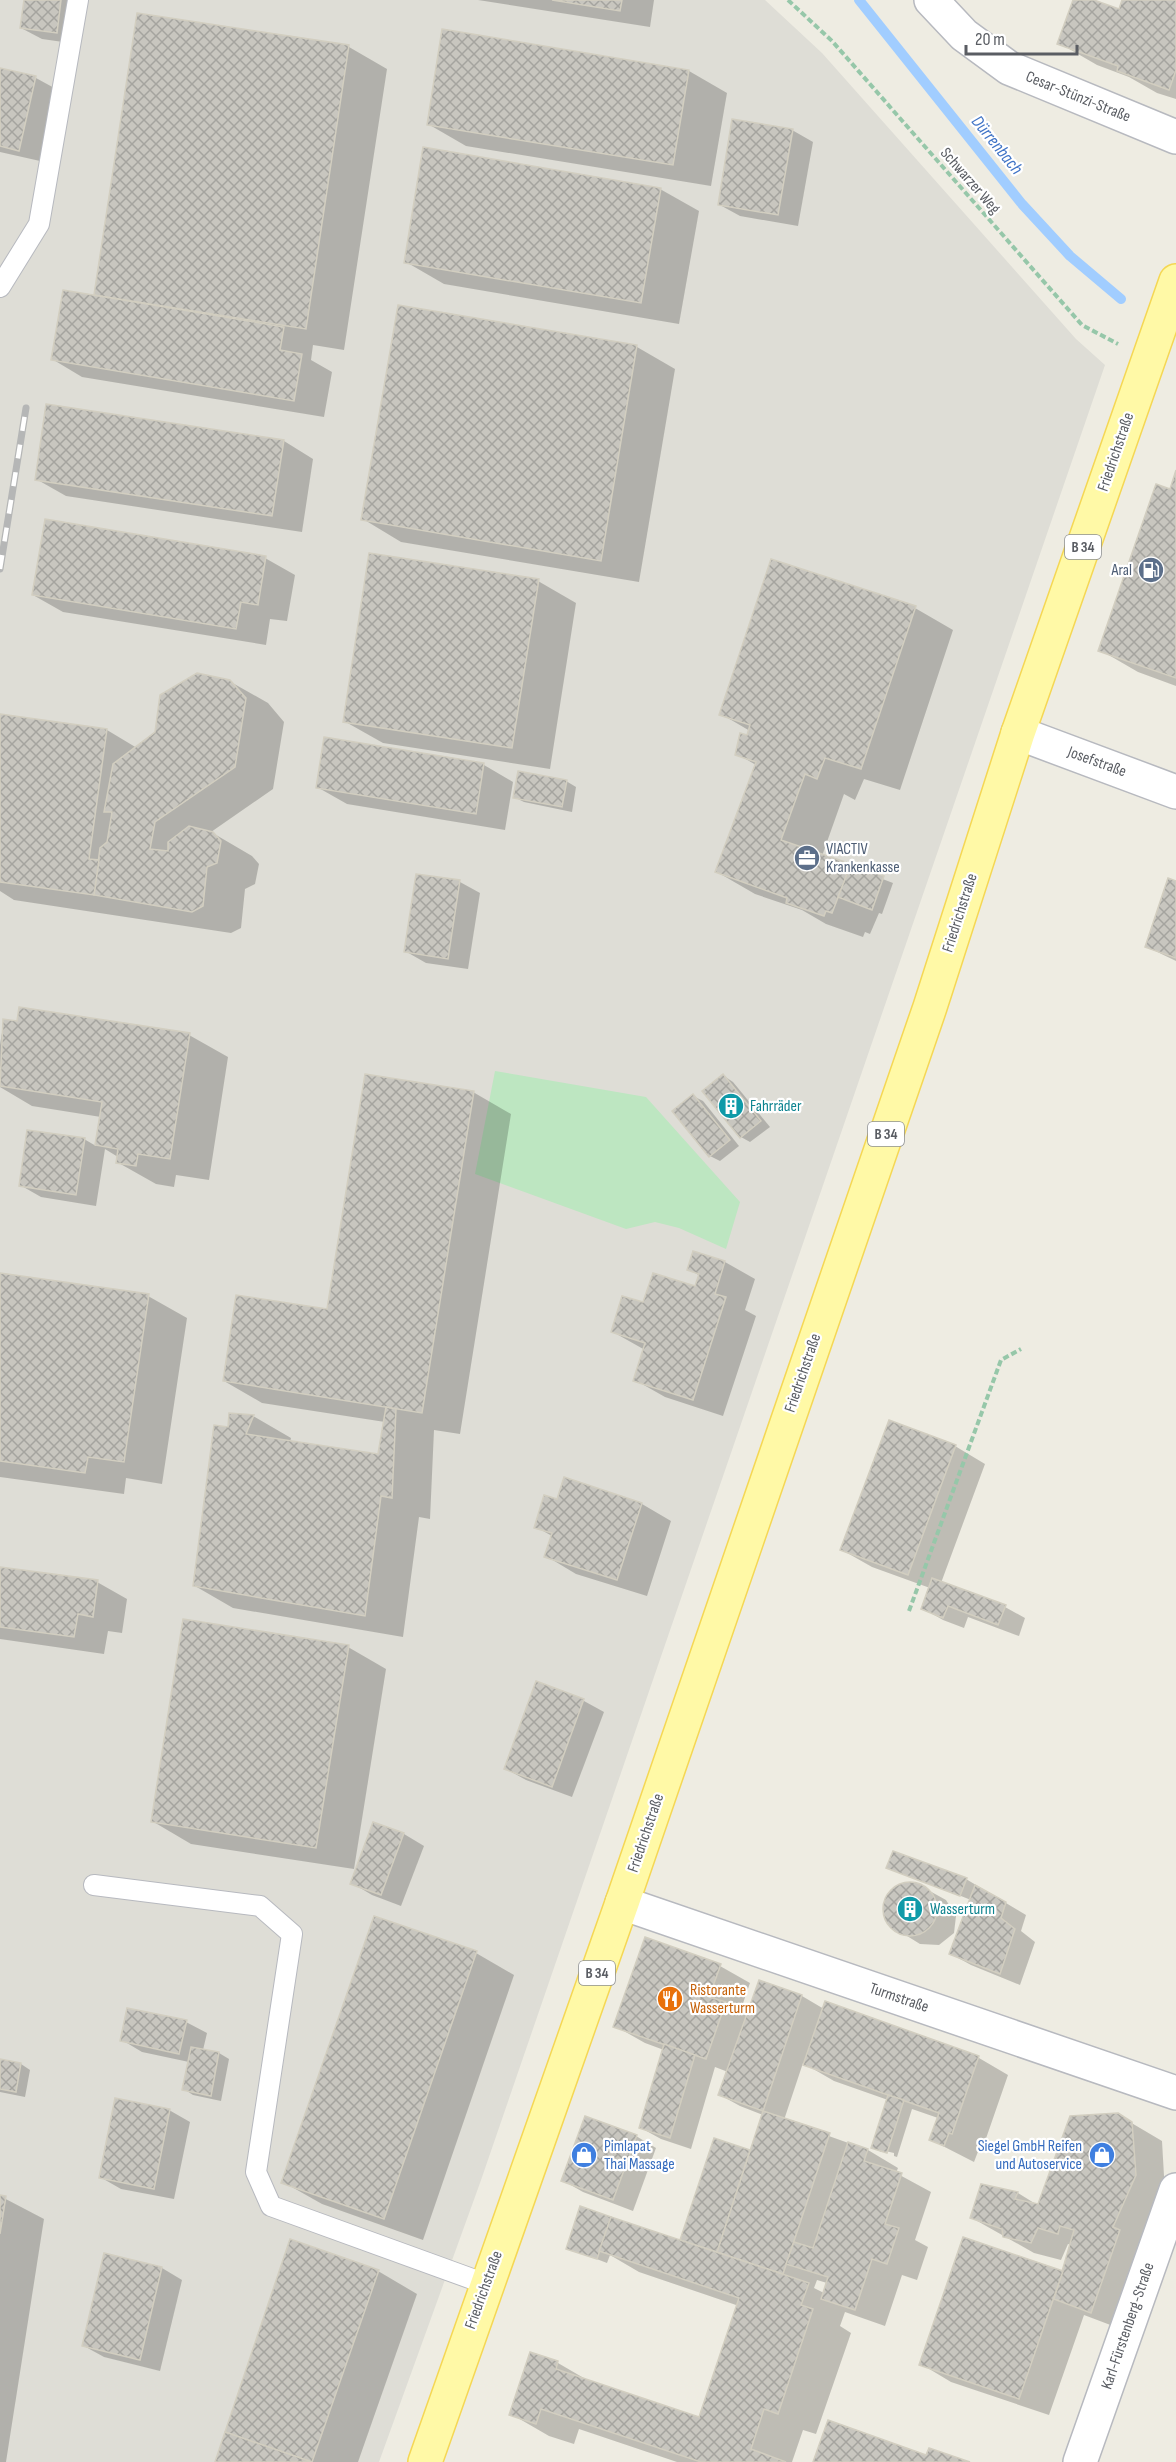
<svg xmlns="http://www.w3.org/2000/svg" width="1176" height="2462" font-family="'Sofia Sans Condensed',sans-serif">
	<defs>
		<pattern id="building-cross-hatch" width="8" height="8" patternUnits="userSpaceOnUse" patternTransform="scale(1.5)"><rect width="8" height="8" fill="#c8c6bf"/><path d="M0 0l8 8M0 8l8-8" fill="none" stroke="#a5a49f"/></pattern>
	</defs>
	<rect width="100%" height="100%" fill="#eeece2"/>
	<!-- industrial -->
	<path fill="#deddd6" d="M0 0H765L822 53 1076 339 1105 365 480 2183 379 2462H0Z"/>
	<!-- grass -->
	<path fill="#bde6c1" d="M495 1071 646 1097 740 1202 726 1249 679 1228 655 1222 626 1229 475 1174Z"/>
	<!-- shadow -->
	<g fill="#0003" fill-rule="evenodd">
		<path d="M25 0H83L77 44 42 39 21 28Z"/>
		<path d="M478 0H654L650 27Z"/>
		<path d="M1074 0H1090L1120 11 1124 0H1176V99L1157 93 1129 77 1097 65 1059 43Z"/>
		<path d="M138 15 349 47 387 69 344 350 313 345 311 360 332 372 324 417 82 377 52 359 96 297Z"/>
		<path d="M0 70 36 78 56 89 40 161 0 152Z"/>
		<path d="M689 71 727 93 711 186 466 146 428 124Z"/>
		<path d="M792 130 813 142 798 226 740 216 720 205Z"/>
		<path d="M660 189 699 211 679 324 444 284 406 262Z"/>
		<path d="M637 347 675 369 639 582 401 542 363 519Z"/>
		<path d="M284 441 313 459 302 532 66 496 36 479Z"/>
		<path d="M1176 475V686L1138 672 1100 650Z"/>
		<path d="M265 558 295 575 287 621 270 619 266 645 63 612 33 595Z"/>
		<path d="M538 581 576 603 550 769 383 743 344 721Z"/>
		<path d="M915 608 953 630 900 790 864 779 855 800 844 794 822 856 893 883 882 914 879 913 870 934 865 932 863 937 826 924 802 910 755 894 717 872 756 765 737 754 750 731 721 714Z"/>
		<path d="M229 681 268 703 284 722 273 789 211 832 252 856 259 864 255 884 245 889 241 928 231 933 14 900 0 891V715L107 730 137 748Z"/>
		<path d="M484 765 513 782 505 830 347 804 317 787Z"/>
		<path d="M566 781 576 787 572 812 524 802 514 797Z"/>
		<path d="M417 875 460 882 480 893 468 969 426 963 405 951Z"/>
		<path d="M1176 882V961L1147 947Z"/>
		<path d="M4 1020 189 1035 228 1057 209 1180 176 1175 174 1187 156 1184 117 1162 118 1157 105 1149 96 1206 41 1197 20 1185 84 1139 96 1146 101 1117 32 1106 0 1087V1045Z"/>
		<path d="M724 1076 733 1082 770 1127 750 1142 741 1137Z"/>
		<path d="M473 1092 511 1114 460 1434 434 1430 430 1519 419 1517 403 1637 233 1608 195 1586 230 1429 253 1416 291 1438 290 1442 379 1456 385 1422 262 1403 224 1381 328 1311Z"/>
		<path d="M693 1096 703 1101 739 1146 720 1161 710 1156Z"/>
		<path d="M694 1253 725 1262 755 1279 745 1310 756 1316 723 1416 665 1397 635 1380 645 1350 613 1332 696 1288 700 1276 689 1269Z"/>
		<path d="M0 1274 148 1296 187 1318 162 1484 126 1478 124 1494 0 1477Z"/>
		<path d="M955 1446 985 1464 941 1583 1005 1607 1025 1618 1019 1636 968 1617 964 1628 943 1620 922 1608 930 1588 872 1567 842 1550Z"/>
		<path d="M558 1501 642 1504 671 1521 647 1596 576 1574 546 1556 552 1536 536 1527Z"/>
		<path d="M0 1568 97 1582 127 1599 122 1633 108 1631 104 1654 0 1639Z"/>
		<path d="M348 1647 386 1669 354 1869 191 1844 152 1821Z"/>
		<path d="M537 1683 584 1701 604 1712 572 1797 526 1780 506 1769Z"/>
		<path d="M374 1824 404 1834 424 1846 401 1906 372 1895 352 1883Z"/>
		<path d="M888 1867 966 1879 1026 1915 1021 1931 1035 1942 1020 1985 971 1965 951 1954 971 1900Z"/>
		<path d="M917 1884 946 1900 956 1916 954 1933 939 1945 920 1944 899 1931 890 1924 885 1913 891 1892 903 1885Z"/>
		<path d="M476 1953 514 1975 423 2240 322 2204 283 2182Z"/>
		<path d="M720 1966 750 1983 740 2012 747 2016 760 1982 802 1996 824 2009 826 2003 979 2058 1008 2075 982 2150 979 2149 974 2162 931 2140 938 2118 912 2109 897 2157 894 2156V2153L881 2150V2152L873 2147 888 2100 834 2081 803 2063 784 2120 868 2150 898 2168 896 2173 931 2192 915 2240 928 2247 917 2280 902 2275 885 2326 845 2312 840 2326 851 2333 816 2434 803 2430 792 2462H677L579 2429 574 2444 549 2436 511 2414 531 2354 558 2363 594 2384 700 2419 739 2306 639 2272 610 2255 607 2263 568 2248 688 2244 682 2239 715 2140 751 2152 763 2115 740 2106 720 2095 728 2072 715 2067 691 2149 661 2139 641 2128 664 2050 645 2043 615 2026ZM817 2280 827 2283 824 2293 814 2288Z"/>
		<path d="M186 2022 207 2033 203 2050 219 2053 229 2059 221 2101 193 2095 184 2089 189 2062 142 2052 122 2040Z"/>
		<path d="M0 2061 21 2064 30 2070 25 2097 0 2092Z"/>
		<path d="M169 2110 190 2122 174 2199 121 2189 100 2177Z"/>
		<path d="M1118 2115 1162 2141 1165 2193 1121 2329 1084 2315 1049 2415 951 2382 921 2364 1064 2273 1071 2245 1068 2244 1061 2260 1034 2253 972 2218 982 2186 1018 2193 1039 2206Z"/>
		<path d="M636 2136 656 2148 633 2211 583 2192 562 2180Z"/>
		<path d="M0 2196 44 2219 6 2462H0Z"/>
		<path d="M162 2268 182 2280 160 2371 104 2357 84 2346Z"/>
		<path d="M378 2271 417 2294 358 2462H216Z"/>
	</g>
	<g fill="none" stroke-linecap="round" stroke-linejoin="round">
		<!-- stream -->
		<path stroke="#a1cdff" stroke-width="10" d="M859 0 1022 204 1070 256 1121 299"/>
	</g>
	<!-- building -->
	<g fill="url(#building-cross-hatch)" stroke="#d2cec0" stroke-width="1.5">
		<path d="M24 0H61L57 33 20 28Z"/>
		<path d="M552 0H622L620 11Z"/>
		<path d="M1073 0H1094L1119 9 1122 0H1176V70L1169 90 1117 71 1118 66 1057 44Z"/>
		<path d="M137 13 349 45 306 329 94 295Z"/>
		<path d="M442 29 689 70 673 165 427 125Z"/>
		<path d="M0 68 36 76 19 151 0 146Z"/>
		<path d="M732 119 793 129 778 215 718 205Z"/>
		<path d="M423 147 661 188 641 303 404 263Z"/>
		<path d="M63 290 284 327 280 350 302 354 294 401 51 360Z"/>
		<path d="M398 305 637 345 601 561 361 520Z"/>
		<path d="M46 404 284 440 272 516 35 480Z"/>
		<path d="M1176 470V678L1098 651 1156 484 1170 489Z"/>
		<path d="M45 519 266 556 258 605 241 602 236 629 32 595Z"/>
		<path d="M369 553 539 579 512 748 343 722Z"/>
		<path d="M771 559 916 606 861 769 825 758 817 779 805 774 781 840 851 864 832 913 826 911 824 916 786 903 787 898 715 872 756 762 735 755 740 733 747 735 750 725 719 715Z"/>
		<path d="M197 673 230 680 246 698 235 767 155 822 150 849 168 851V842L189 826 213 832 221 841 217 863 207 867 203 906 192 912 94 895 100 848 107 842 112 812H104L113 764 155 732 160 695Z"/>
		<path d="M0 714 107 729 89 859 99 860 94 895 0 882Z"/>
		<path d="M324 737 484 763 476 814 316 788Z"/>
		<path d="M518 771 567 780 562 807 513 798Z"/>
		<path d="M851 864 884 876 872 910 838 897Z"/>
		<path d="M416 874 460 880 448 959 404 952Z"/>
		<path d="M1168 878 1176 881V958L1145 947Z"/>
		<path d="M19 1007 190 1033 170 1159 138 1154 136 1166 116 1163 118 1149 95 1145 102 1102 0 1086 3 1019 17 1021Z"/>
		<path d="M365 1074 474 1091 422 1413 223 1381 236 1295 327 1309Z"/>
		<path d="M723 1074 761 1121 740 1138 702 1091Z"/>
		<path d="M693 1094 730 1140 709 1157 672 1111Z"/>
		<path d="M27 1130 85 1138 76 1195 19 1186Z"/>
		<path d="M693 1251 725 1261 715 1294 726 1297 693 1400 633 1381 645 1343 611 1332 622 1296 643 1302 653 1273 695 1286 699 1274 687 1270Z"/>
		<path d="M0 1273 149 1294 124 1462 88 1457 85 1473 0 1461Z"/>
		<path d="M386 1407 396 1409 392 1498 381 1496 365 1616 193 1586 214 1425 228 1427 229 1413 254 1415 246 1434 378 1454Z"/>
		<path d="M889 1420 956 1445 908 1575 840 1550Z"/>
		<path d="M564 1477 642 1503 617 1580 544 1557 552 1533 534 1528 544 1495 557 1499Z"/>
		<path d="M0 1567 98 1580 93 1617 78 1614 74 1637 0 1627Z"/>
		<path d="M932 1578 1006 1605 998 1625 948 1606 943 1618 921 1609Z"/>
		<path d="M183 1619 349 1645 316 1848 151 1822Z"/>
		<path d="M536 1681 584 1699 552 1787 504 1769Z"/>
		<path d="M373 1822 404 1833 381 1895 350 1884Z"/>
		<path d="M893 1851 967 1878 960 1896 886 1868Z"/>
		<circle cx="910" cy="1909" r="27"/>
		<path d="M975 1885 1006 1902 1001 1918 1015 1929 1000 1974 949 1954Z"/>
		<path d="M374 1916 477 1951 384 2219 281 2183Z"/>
		<path d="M645 1937 721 1964 709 1997 726 2002 706 2059 613 2027Z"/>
		<path d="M759 1980 802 1995 763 2111 718 2095Z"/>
		<path d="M825 2001 979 2056 952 2134 949 2133 944 2146 929 2140 939 2113 803 2065Z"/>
		<path d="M127 2008 187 2020 179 2054 120 2041Z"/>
		<path d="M664 2044 695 2055 670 2138 639 2128Z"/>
		<path d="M191 2047 219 2052 211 2096 182 2090Z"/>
		<path d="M0 2059 21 2063 16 2092 0 2089Z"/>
		<path d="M888 2095 904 2100 887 2153 871 2148Z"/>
		<path d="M115 2098 170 2109 154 2189 99 2178Z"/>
		<path d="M763 2111 830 2133 783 2274 717 2252Z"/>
		<path d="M1118 2113 1132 2122 1136 2175 1113 2227 1120 2230 1091 2313 1054 2299 1074 2230 1060 2226 1058 2234 1038 2228 1031 2243 1003 2237 1002 2229 970 2218 981 2184 1018 2192 1015 2199 1038 2204 1070 2116Z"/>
		<path d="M585 2116 637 2135 613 2200 561 2181Z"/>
		<path d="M714 2138 750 2150 717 2252 680 2240Z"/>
		<path d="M848 2142 868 2149 864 2161 902 2173 885 2224 899 2228 887 2264 872 2259 855 2310 821 2299 828 2277 786 2264 794 2242 813 2248Z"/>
		<path d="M0 2195 6 2196 0 2234Z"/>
		<path d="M580 2206 611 2217 597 2259 566 2249Z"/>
		<path d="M611 2217 809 2283 801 2305 813 2309 778 2414 764 2409 751 2449 786 2462H701L541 2409 536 2424 509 2415 530 2352 558 2361 556 2369 699 2417 739 2298 599 2251Z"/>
		<path d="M963 2237 1063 2271 1019 2399 919 2365Z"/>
		<path d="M290 2239 379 2270 312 2462 225 2432Z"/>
		<path d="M104 2253 162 2267 140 2360 82 2346Z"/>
		<path d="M828 2420 926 2455 929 2448 970 2462H813Z"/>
		<path d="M225 2432 312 2462H215Z"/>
	</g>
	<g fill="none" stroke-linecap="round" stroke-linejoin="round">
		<!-- lane casing -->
		<g stroke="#b7b9bf" stroke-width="22">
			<g id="lane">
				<path d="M0 287 39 224 78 0"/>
				<path d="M94 1885 260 1906 292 1934 256 2172 271 2206 486 2284"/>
			</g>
		</g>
		<!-- street casing -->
		<g stroke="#b7b9bf" stroke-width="36">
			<g id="street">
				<path d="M931 0 964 35 1009 68 1176 137"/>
				<path d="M1018 733 1176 792"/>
				<path d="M622 1903 1176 2093"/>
				<path d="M1080 2462 1176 2190"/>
			</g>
		</g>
		<!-- primary casing -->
		<g stroke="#f5d754" stroke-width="36">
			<path id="primary" d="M425 2462 622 1903 930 1007 1018 733 1176 281"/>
		</g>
		<!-- path -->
		<g stroke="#96c7a9" stroke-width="4" stroke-dasharray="6 3" stroke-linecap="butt">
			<path d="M788 0 832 41 1082 325 1118 344"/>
			<path d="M909 1611 1001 1360 1021 1349"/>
		</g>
		<!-- lane -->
		<use href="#lane" stroke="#fff" stroke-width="20"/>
		<!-- street -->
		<use href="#street" stroke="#fff" stroke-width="33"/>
		<!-- primary -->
		<use href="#primary" stroke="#fff9a6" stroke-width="33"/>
		<!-- rail casing -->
		<g stroke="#b5b6b6" stroke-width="7">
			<path id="rail" d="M0 569 26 408"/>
		</g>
		<!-- rail -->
		<use href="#rail" stroke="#fff" stroke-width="4.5" stroke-dasharray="14" stroke-linecap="butt"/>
	</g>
	<!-- icons -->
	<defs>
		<g id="fuel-disc" transform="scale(1.35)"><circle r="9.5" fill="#5c6f8a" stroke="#fff"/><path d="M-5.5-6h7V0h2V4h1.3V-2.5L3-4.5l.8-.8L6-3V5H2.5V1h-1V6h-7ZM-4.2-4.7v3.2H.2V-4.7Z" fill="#fff"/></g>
		<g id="office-disc" transform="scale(1.35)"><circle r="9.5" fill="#5c6f8a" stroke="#fff"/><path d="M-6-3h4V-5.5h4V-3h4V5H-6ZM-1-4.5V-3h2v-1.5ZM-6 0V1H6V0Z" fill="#fff"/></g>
		<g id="building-disc" transform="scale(1.35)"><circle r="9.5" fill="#0f9aa8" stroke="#fff"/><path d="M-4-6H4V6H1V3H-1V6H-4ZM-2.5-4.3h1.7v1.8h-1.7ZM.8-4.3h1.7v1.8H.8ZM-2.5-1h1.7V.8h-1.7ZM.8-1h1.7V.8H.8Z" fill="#fff"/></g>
		<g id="restaurant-disc" transform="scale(1.35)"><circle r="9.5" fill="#e8710a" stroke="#fff"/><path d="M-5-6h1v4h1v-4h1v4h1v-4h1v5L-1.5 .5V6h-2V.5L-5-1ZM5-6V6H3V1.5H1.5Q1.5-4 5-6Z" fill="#fff"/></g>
		<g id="shop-disc" transform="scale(1.35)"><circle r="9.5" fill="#3f7fe0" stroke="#fff"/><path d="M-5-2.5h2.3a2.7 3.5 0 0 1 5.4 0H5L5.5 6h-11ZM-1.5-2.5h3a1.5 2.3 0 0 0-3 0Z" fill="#fff"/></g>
	</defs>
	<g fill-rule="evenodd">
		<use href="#fuel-disc" x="1151" y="570"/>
		<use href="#office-disc" x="807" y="858"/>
		<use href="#building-disc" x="731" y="1106"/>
		<use href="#building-disc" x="910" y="1909"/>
		<use href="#restaurant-disc" x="670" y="1999"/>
		<use href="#shop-disc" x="584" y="2155"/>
		<use href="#shop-disc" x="1102" y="2155"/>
	</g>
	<g text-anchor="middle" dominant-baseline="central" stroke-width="4.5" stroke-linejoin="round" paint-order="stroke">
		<!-- shield labels -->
		<g fill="#fff" stroke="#8c8e92" stroke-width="1.5">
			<rect x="1065" y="535" width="36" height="24" rx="4.5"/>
			<rect x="868" y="1122" width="36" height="24" rx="4.5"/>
			<rect x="579" y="1961" width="36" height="24" rx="4.5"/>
		</g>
		<g font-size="15" font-weight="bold" fill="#5a5d63">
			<text x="1083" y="547">B 34</text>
			<text x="886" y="1134">B 34</text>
			<text x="597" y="1973">B 34</text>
		</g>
		<!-- street labels -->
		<g font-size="16" fill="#5a5d63" stroke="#fff">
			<text transform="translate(1078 97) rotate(22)">Cesar-Stünzi-Straße</text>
			<text transform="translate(970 181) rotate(49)">Schwarzer Weg</text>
			<text transform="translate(1116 452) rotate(-71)">Friedrichstraße</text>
			<text transform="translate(1097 762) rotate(20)">Josefstraße</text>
			<text transform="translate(960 913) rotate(-72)">Friedrichstraße</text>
			<text transform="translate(803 1373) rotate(-71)">Friedrichstraße</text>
			<text transform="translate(646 1833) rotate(-71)">Friedrichstraße</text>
			<text transform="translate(899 1998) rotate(19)">Turmstraße</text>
			<text transform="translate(484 2290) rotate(-70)">Friedrichstraße</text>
			<text transform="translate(1128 2326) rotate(-71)">Karl-Fürstenberg-Straße</text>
		</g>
		<!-- service labels -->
		<g font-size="16" fill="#4e5e75" stroke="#fff" text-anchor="end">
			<text x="1132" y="570">Aral</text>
			<text x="826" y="849" text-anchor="start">VIACTIV<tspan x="826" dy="18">Krankenkasse</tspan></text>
		</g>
		<!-- culture labels -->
		<g font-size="16" fill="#0d838f" stroke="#fff" text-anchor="start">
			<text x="750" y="1106">Fahrräder</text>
			<text x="930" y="1909">Wasserturm</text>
		</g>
		<!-- food labels -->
		<g font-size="16" fill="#c56008" stroke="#fff" text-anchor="start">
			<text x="690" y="1990">Ristorante<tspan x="690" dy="18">Wasserturm</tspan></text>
		</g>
		<!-- shop labels -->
		<g font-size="16" fill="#366cbe" stroke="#fff" text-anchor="start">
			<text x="604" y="2146">Pimlapat<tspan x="604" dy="18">Thai Massage</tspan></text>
			<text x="1082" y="2146" text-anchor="end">Siegel GmbH Reifen<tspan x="1082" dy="18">und Autoservice</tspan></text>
		</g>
		<!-- water labels -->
		<g font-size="18" font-style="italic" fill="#4074c6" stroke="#fff">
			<text transform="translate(997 145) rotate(51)">Dürrenbach</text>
		</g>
	</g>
	<!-- scale -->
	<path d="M966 45v9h111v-9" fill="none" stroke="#5a5d63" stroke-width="3"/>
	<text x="975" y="45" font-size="18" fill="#5a5d63" stroke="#ffffff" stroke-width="4.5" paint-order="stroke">20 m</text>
</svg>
